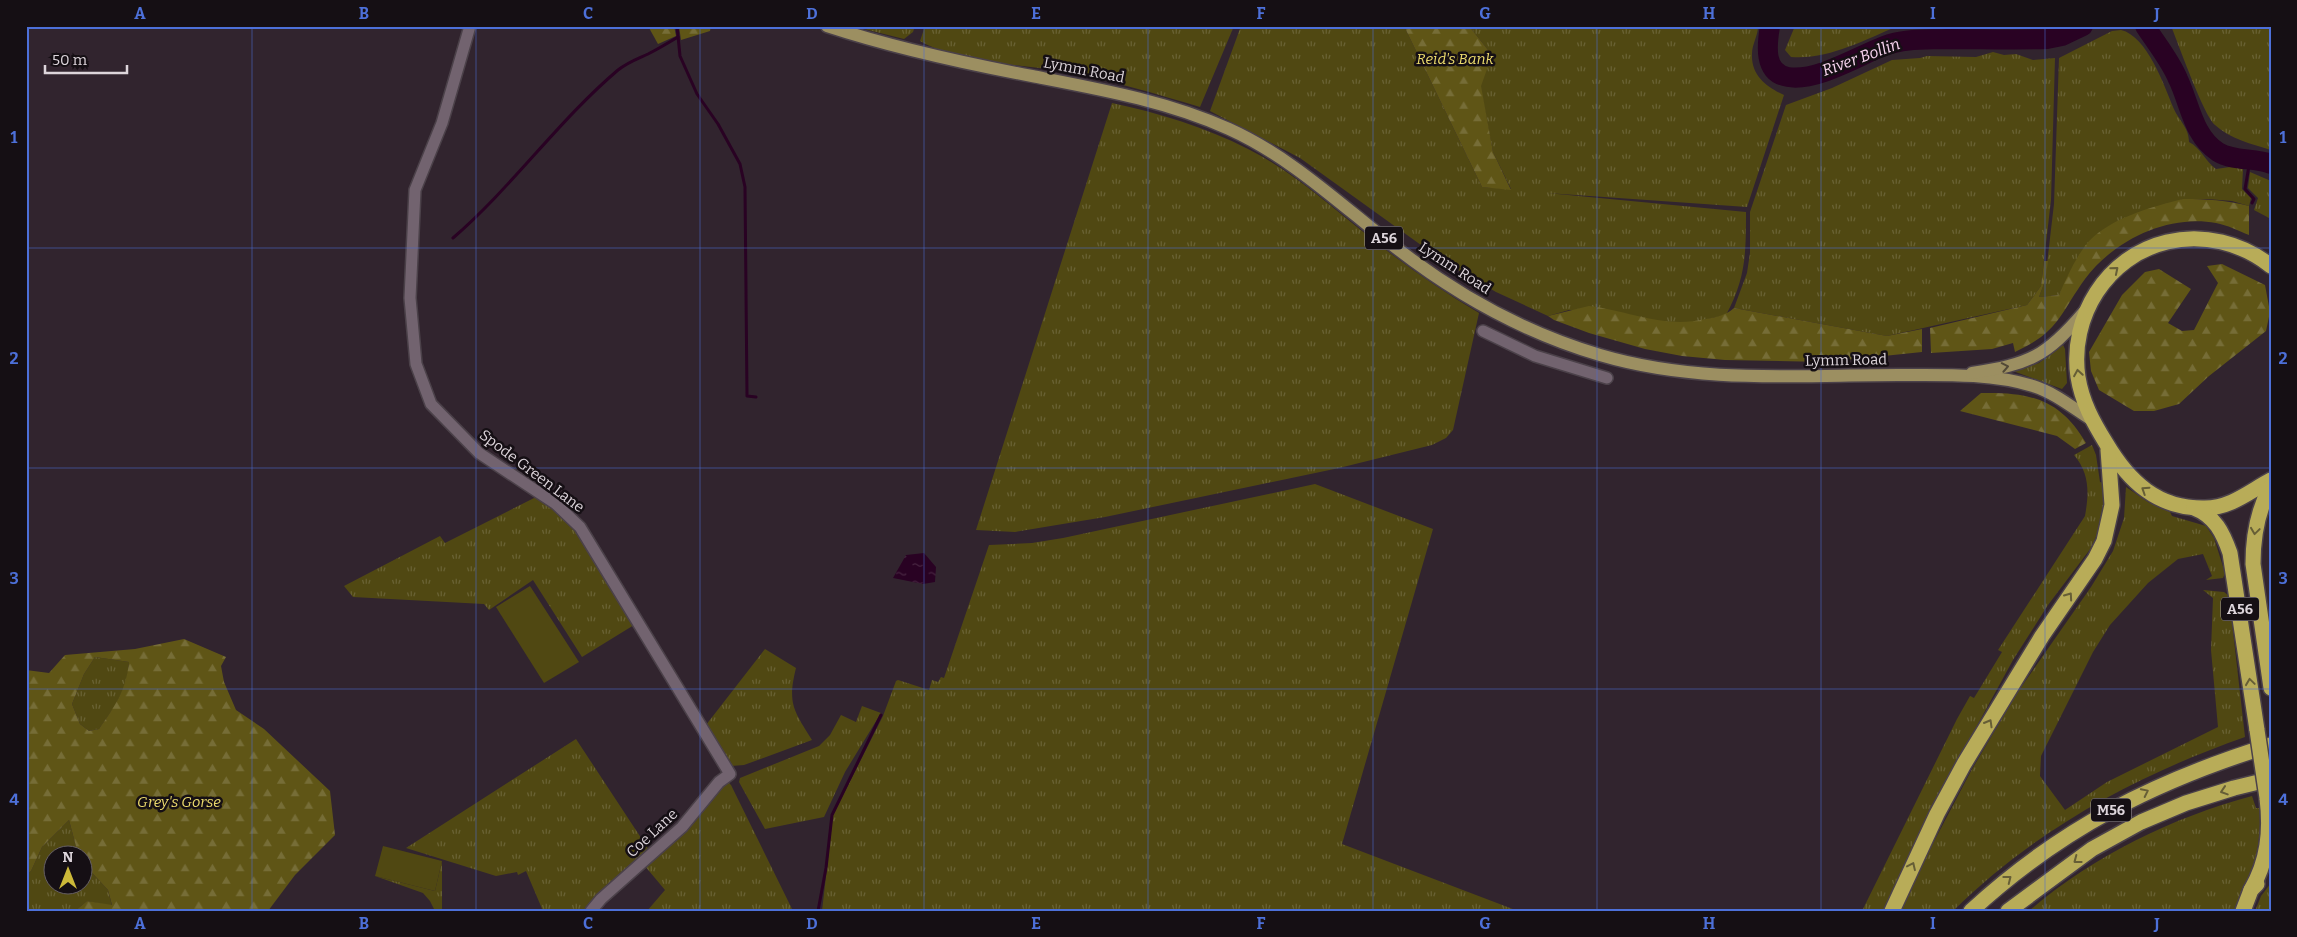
<svg xmlns="http://www.w3.org/2000/svg" width="2297" height="937" font-family="Bitter,serif">
	<defs>
		<pattern id="grass-tufts" width="24" height="20" patternUnits="userSpaceOnUse" patternTransform="scale(1.25)"><rect width="24" height="20" fill="#504812"/><path d="M3 7l-1-3M5 7V3M7 7l1-3M15 17l-1-3M17 17v-4M19 17l1-3" fill="none" stroke="#696234"/></pattern>
		<pattern id="forest-firs" width="22" height="20" patternUnits="userSpaceOnUse" patternTransform="scale(1.25)"><rect width="22" height="20" fill="#5f5516"/><path d="M5 1l3.5 6h-7zM16 11l3.5 6h-7z" fill="#766d37"/></pattern>
		<pattern id="water-ripples" width="26" height="14" patternUnits="userSpaceOnUse" patternTransform="scale(1.25)"><rect width="26" height="14" fill="#290223"/><path d="M2 4q2-2 4 0t4 0M15 11q2-2 4 0t4 0" fill="none" stroke="#482642"/></pattern>
	</defs>
	<rect width="100%" height="100%" fill="#31242e"/>
	<!-- grass -->
	<g fill="url(#grass-tufts)">
		<path d="M852 26H915L913 32 904 39Z"/>
		<path d="M925 26H1234L1200 107C1156 94 1111 80 1066 72 1019 63 963 65 920 41Z"/>
		<path d="M1241 26H1404L1482 187 1511 189 1493 152 1480 85 1492 55 1469 26H1758C1758 36 1752 44 1752 54 1751 76 1767 87 1784 95L1747 207 1547 193 1746 212C1746 253 1746 278 1726 315L1690 323 1664 322 1634 317 1569 310 1548 316 1496 292 1446 263 1300 158 1210 111Z"/>
		<path d="M1795 26H1898C1864 40 1828 60 1791 57L1785 50Z"/>
		<path d="M2171 26H2271V150C2252 144 2230 139 2215 125 2203 114 2179 45 2171 26Z"/>
		<path d="M2121 30C2147 36 2164 85 2173 107 2178 120 2189 127 2189 142 2201 148 2205 161 2216 169L2237 166 2243 169 2242 189 2251 198 2249 206 2232 201 2207 199H2183L2086 246 2059 295 2039 297 2045 281 2054 204 2059 58 2112 31Z"/>
		<path d="M1993 52 2004 55 2016 54 2033 60 2055 58 2051 200 2041 286 2027 305 1887 336 1734 308 1747 273 1750 253V212L1786 105 1832 88 1892 60 1920 58 1927 56 1976 57Z"/>
		<path d="M1112 103C1159 113 1205 127 1248 149 1292 171 1329 205 1367 235 1403 264 1440 290 1479 313L1453 430 1446 438 1432 445 1339 468 1105 517 1015 532 976 530Z"/>
		<path d="M2250 172 2271 181V219L2254 210 2258 198 2248 188Z"/>
		<path d="M2063 345 2065 349 2067 383 2062 389 2013 371 2039 363Z"/>
		<path d="M2092 445 2096 455 2100 482 2103 483V510L2099 530 2091 548 2048 605 2013 660 1944 786 1883 911H1862L1957 719 1970 696 1974 698 2002 652 1998 650 2085 516C2089 493 2090 474 2074 455Z"/>
		<path d="M1315 484 1433 529 1342 844 1518 911H822L833 815 883 716 896 681 898 680 929 690 932 680 938 682 941 677 944 678 989 545 1032 543 1063 538Z"/>
		<path d="M2126 487 2148 502 2170 512 2172 516 2206 526 2214 538 2225 573 2223 578 2206 580 2212 576 2203 554 2178 559 2148 583 2110 625 2093 652 2041 756 2040 776 2065 810 2107 782 2218 727 2211 650 2213 598 2203 590 2224 592 2229 596 2245 737C2137 775 2036 829 1953 911H1901L1930 849 1971 771 2017 693 2091 587 2113 551 2124 518Z"/>
		<path d="M536 497 558 511 572 524 634 625 582 657 533 580 489 610 484 604 353 597 344 586 440 536 445 543Z"/>
		<path d="M765 649 796 668C787 704 794 711 812 740L744 765 731 766 706 725Z"/>
		<path d="M95 657 129 662 127 682 115 706 99 729 89 731 80 724 72 704 84 674Z"/>
		<path d="M862 706 881 713 845 772 824 817 765 829 739 782 740 778 819 746 830 735 841 715 856 722Z"/>
		<path d="M576 739 649 850 586 911H543L526 871 518 875 517 872 496 876 406 848Z"/>
		<path d="M728 782 731 785 793 911H647L665 890 644 865 695 822 717 791Z"/>
		<path d="M2252 796 2256 808H2259C2263 847 2251 874 2238 911H2029C2093 856 2171 818 2252 796Z"/>
		<path d="M69 820 78 854H52V884H82L83 863 108 890 112 906 87 901 75 911H26V875L31 871 42 847Z"/>
		<path d="M442 861V911H435L430 901 423 893 375 876 435 891Z"/>
		<path d="M2271 883V911H2255L2261 896Z"/>
	</g>
	<!-- forest -->
	<g fill="url(#forest-firs)" fill-rule="evenodd">
		<path d="M648 26H674L676 36 658 44Z"/>
		<path d="M679 26H711L710 31 681 40Z"/>
		<path d="M1404 26H1469L1492 55 1481 86 1493 152 1511 190 1482 187Z"/>
		<path d="M2183 199C2206 199 2227 200 2249 206V235C2239 231 2227 225 2216 223 2168 214 2114 240 2085 279 2059 315 2060 331 2015 352L2013 343 1992 349 1931 353 1930 328 2027 305 2041 286 2044 261H2048L2045 281 2039 297 2059 295C2066 279 2074 261 2085 246 2106 219 2151 207 2183 199Z"/>
		<path d="M2222 264 2265 285 2270 312 2266 331 2209 376 2179 404 2154 411H2134L2099 390 2091 371 2089 352 2122 295 2145 272 2159 269 2191 289 2168 323 2182 331 2194 330 2218 283 2207 266Z"/>
		<path d="M1589 306C1631 311 1663 329 1706 319 1717 317 1726 315 1734 308L1887 336 1922 329V352L1826 362 1725 360 1682 356 1645 349 1589 333 1554 320 1548 316Z"/>
		<path d="M1981 393C2030 392 2060 399 2086 443L2075 449 2057 436 1960 411Z"/>
		<path d="M184 639 226 657 221 666 224 682 236 710 264 729 330 791 335 835 295 875 268 911H75L87 901 112 905 108 890 83 863 82 854H78L69 820 42 847 31 871 26 875V670L49 673 65 655 135 649ZM95 657 129 662C126 691 115 706 99 729L89 731 80 724 72 704 84 674Z"/>
	</g>
	<!-- pitch -->
	<g fill="#504812">
		<path d="M530 586 579 662 544 683 496 607Z"/>
		<path d="M383 846 442 861 435 891 375 876Z"/>
	</g>
	<!-- water -->
	<path fill="url(#water-ripples)" d="M924 553 936 567 935 582 923 584 893 578 906 555Z"/>
	<g fill="none" stroke-linecap="round" stroke-linejoin="round">
		<!-- stream -->
		<g stroke="#290223" stroke-width="3">
			<path d="M677 26 680 56 697 94 718 124 740 164 745 187 747 396 756 397"/>
			<path d="M2250 160 2245 189 2254 199 2252 203"/>
			<path d="M453 238C513 186 558 121 618 70 628 62 637 59 648 54 658 49 668 43 678 37"/>
			<path d="M818 911 826 868 832 815 881 715"/>
		</g>
		<!-- river -->
		<g stroke="#290223" stroke-width="20">
			<path d="M1770 26C1767 44 1763 73 1788 77 1816 82 1858 56 1884 46 1905 38 1927 40 1948 39 1981 39 2014 40 2047 39L2062 36 2083 26"/>
			<path d="M2145 26C2156 43 2170 60 2178 79 2190 104 2193 136 2218 152 2234 162 2254 157 2271 164"/>
		</g>
		<!-- minor casing -->
		<g stroke="#4b4149" stroke-width="14">
			<g id="minor">
				<path d="M470 26 442 123 415 190 410 298 416 364 431 404 479 453 556 504 580 527 730 774 719 782 682 827 601 899 591 911"/>
				<path d="M1483 331 1535 356 1607 378"/>
			</g>
		</g>
		<!-- major casing -->
		<g stroke="#4b4149" stroke-width="15">
			<g id="major">
				<path d="M827 26C894 48 963 63 1032 76 1099 89 1167 101 1229 129 1289 156 1339 203 1390 243 1453 293 1522 332 1600 355 1698 384 1797 375 1898 375 1942 375 1990 373 2033 386 2055 393 2073 408 2092 420"/>
				<path d="M1972 373C2029 364 2046 357 2084 312"/>
			</g>
		</g>
		<!-- highway casing -->
		<g stroke="#4b4149" stroke-width="18">
			<g id="highway">
				<path d="M2271 266C2242 243 2203 233 2167 242 2107 256 2069 317 2078 377 2082 402 2093 422 2106 443 2129 482 2158 509 2205 508 2231 508 2250 491 2271 480"/>
				<path d="M2271 486C2257 511 2253 536 2253 564L2271 688"/>
				<path d="M2194 508C2215 516 2223 533 2230 553L2257 730"/>
				<path d="M2251 890C2268 861 2271 831 2267 798"/>
				<path d="M1892 911 1937 814 1964 764 2042 636 2095 559 2104 541 2112 505 2108 450"/>
				<path d="M1971 911C2061 828 2155 781 2271 745"/>
				<path d="M2008 911 2092 849 2141 822 2186 803 2234 788 2271 779"/>
				<path d="M2243 911 2251 890 2257 884"/>
			</g>
		</g>
		<!-- minor -->
		<use href="#minor" stroke="#72636f" stroke-width="11"/>
		<!-- major -->
		<use href="#major" stroke="#9c8f61" stroke-width="12"/>
		<!-- highway -->
		<use href="#highway" stroke="#b8ac58" stroke-width="15"/>
		<!-- highway-bridge casing -->
		<g stroke="#4b4149" stroke-width="18" stroke-linecap="butt">
			<path id="highway-bridge" d="M2257 730 2267 798"/>
		</g>
		<!-- highway-bridge -->
		<use href="#highway-bridge" stroke="#b8ac58" stroke-width="15"/>
	</g>
	<!-- one-way arrows -->
	<defs><path id="oneway-chevron" d="M-2-3.5L2.5 0L-2 3.5" fill="none" stroke-width="1.6" stroke-linecap="round" stroke-linejoin="round" transform="scale(1.25)"/></defs>
	<g stroke="#665e36">
		<use href="#oneway-chevron" transform="translate(2115 270) rotate(-40)"/>
		<use href="#oneway-chevron" transform="translate(2078 373) rotate(-99)"/>
		<use href="#oneway-chevron" transform="translate(2145 490) rotate(-147)"/>
		<use href="#oneway-chevron" transform="translate(2255 531) rotate(98)"/>
		<use href="#oneway-chevron" transform="translate(2069 596) rotate(-55)"/>
		<use href="#oneway-chevron" transform="translate(2250 682) rotate(-98)"/>
		<use href="#oneway-chevron" transform="translate(1989 723) rotate(-60)"/>
		<use href="#oneway-chevron" transform="translate(2224 791) rotate(162)"/>
		<use href="#oneway-chevron" transform="translate(2145 792) rotate(-26)"/>
		<use href="#oneway-chevron" transform="translate(2077 860) rotate(143)"/>
		<use href="#oneway-chevron" transform="translate(1912 866) rotate(-65)"/>
		<use href="#oneway-chevron" transform="translate(2008 879) rotate(-38)"/>
	</g>
	<use stroke="#524937" href="#oneway-chevron" transform="translate(2005 367) rotate(-11)"/>
	<!-- grid -->
	<path fill="none" stroke="#4d70d9" stroke-width="1" stroke-opacity="0.55" d="M252 26V911M476 26V911M700 26V911M924 26V911M1148 26V911M1373 26V911M1597 26V911M1821 26V911M2045 26V911M26 248H2271M26 468H2271M26 689H2271"/>
	<g text-anchor="middle" dominant-baseline="central" stroke-width="5" stroke-linejoin="round" paint-order="stroke">
		<!-- shield labels -->
		<g fill="#150f14" stroke="#a19a9f" stroke-width="1">
			<rect x="1365" y="226.5" width="38" height="23" rx="4"/>
			<rect x="2221" y="597.5" width="38" height="23" rx="4"/>
			<rect x="2091" y="798.5" width="40" height="23" rx="4"/>
		</g>
		<g font-size="14" font-weight="bold" fill="#ddd5db">
			<text x="1384" y="238">A56</text>
			<text x="2240" y="609">A56</text>
			<text x="2111" y="810">M56</text>
		</g>
		<!-- park labels -->
		<g font-size="15" font-style="italic" fill="#ecdb6d" stroke="#150f14">
			<text x="1455" y="59">Reid's Bank</text>
			<text x="179" y="802">Grey's Gorse</text>
		</g>
		<!-- street labels -->
		<g font-size="15" fill="#ddd5db" stroke="#150f14">
			<text transform="translate(1084 70) rotate(11)">Lymm Road</text>
			<text transform="translate(1455 268) rotate(33)">Lymm Road</text>
			<text transform="translate(1846 360) rotate(-1)">Lymm Road</text>
			<text transform="translate(532 471) rotate(37)">Spode Green Lane</text>
			<text transform="translate(652 833) rotate(-43)">Coe Lane</text>
		</g>
		<!-- water labels -->
		<g font-size="16" font-style="italic" fill="#f8d5ef" stroke="#150f14">
			<text transform="translate(1861 57) rotate(-20)">River Bollin</text>
		</g>
	</g>
	<!-- border -->
	<rect width="2297" height="937" fill="none" stroke="#150f14" stroke-width="55"/>
	<!-- north arrow -->
	<g transform="translate(68 870)"><circle r="24" fill="#150f14" stroke="#655e64"/>
	<path d="M0-4L9 19L0 12L-9 19Z" fill="#ccb939"/>
	<text y="-8" font-size="14" font-weight="bold" text-anchor="middle" fill="#ddd5db">N</text>
	</g>
	<!-- scale -->
	<path d="M45 65v8h82v-8" fill="none" stroke="#ddd5db" stroke-width="2.5"/>
	<text x="52" y="65" font-size="15" fill="#ddd5db" stroke="#150f14" stroke-width="4" paint-order="stroke">50 m</text>
	<rect x="28" y="28" width="2242" height="882" fill="none" stroke="#4d70d9" stroke-width="2"/>
	<g font-size="16" text-anchor="middle" font-weight="bold" fill="#4d70d9">
		<text x="140" y="19">A</text>
		<text x="364" y="19">B</text>
		<text x="588" y="19">C</text>
		<text x="812" y="19">D</text>
		<text x="1036" y="19">E</text>
		<text x="1261" y="19">F</text>
		<text x="1485" y="19">G</text>
		<text x="1709" y="19">H</text>
		<text x="1933" y="19">I</text>
		<text x="2157" y="19">J</text>
		<text x="14" y="143">1</text>
		<text x="2283" y="143">1</text>
		<text x="14" y="364">2</text>
		<text x="2283" y="364">2</text>
		<text x="14" y="584">3</text>
		<text x="2283" y="584">3</text>
		<text x="14" y="805">4</text>
		<text x="2283" y="805">4</text>
		<text x="140" y="929">A</text>
		<text x="364" y="929">B</text>
		<text x="588" y="929">C</text>
		<text x="812" y="929">D</text>
		<text x="1036" y="929">E</text>
		<text x="1261" y="929">F</text>
		<text x="1485" y="929">G</text>
		<text x="1709" y="929">H</text>
		<text x="1933" y="929">I</text>
		<text x="2157" y="929">J</text>
	</g>
</svg>
